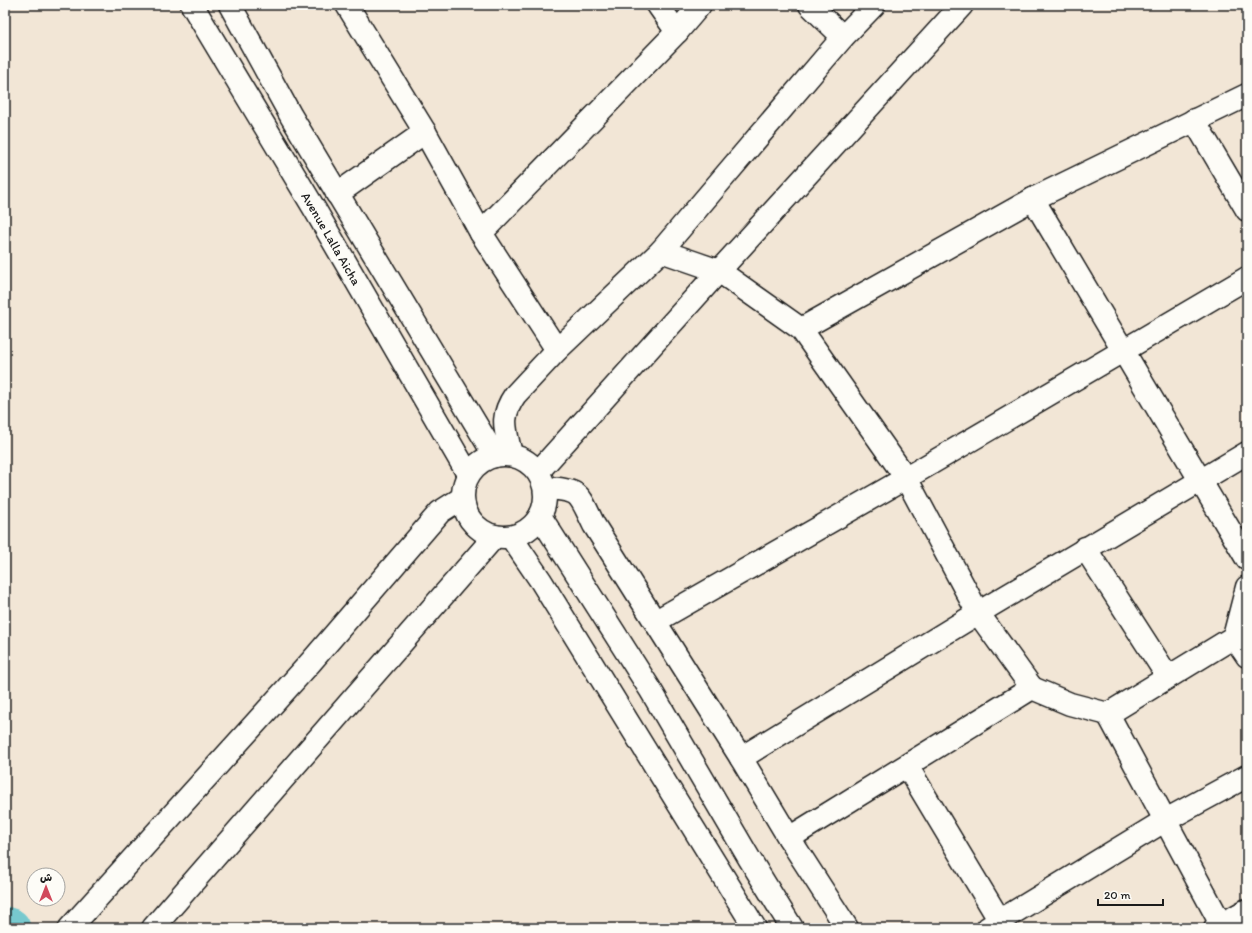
<svg xmlns="http://www.w3.org/2000/svg" width="1252" height="933" font-family="Itim,'Playpen Sans Arabic',sans-serif">
	<rect width="100%" height="100%" fill="#f2e6d6"/>
	<filter id="ink" filterUnits="userSpaceOnUse"><feTurbulence type="fractalNoise" baseFrequency=".025" numOctaves="2"/><feDisplacementMap in="SourceGraphic" scale="8" xChannelSelector="R" yChannelSelector="G"/><feConvolveMatrix kernelMatrix="1 2 1 2 8 2 1 2 1" color-interpolation-filters="sRGB"/></filter>
	<g filter="url(#ink)">
		<g fill="none" stroke-linecap="round" stroke-linejoin="round">
			<!-- river -->
			<path stroke="#77c9ce" stroke-width="39" d="M5 926 11 928"/>
			<!-- minor casing -->
			<g stroke="#1c1c1c" stroke-width="25">
				<g id="minor">
					<path d="M347 5 425 132 481 233 557 350"/>
					<path d="M658 5 677 32"/>
					<path d="M810 5 843 37"/>
					<path d="M1194 120 1247 210"/>
					<path d="M337 194 425 132"/>
					<path d="M1033 199 1247 559"/>
					<path d="M481 233 677 32 700 5"/>
					<path d="M661 251 719 271 801 329 906 478 978 613 1032 688"/>
					<path d="M801 329 1033 199 1247 95"/>
					<path d="M511 455C506 430 499 418 515 395L557 350 661 251 843 37 874 5"/>
					<path d="M538 472 719 271 962 5"/>
					<path d="M545 488C582 490 578 493 594 525L741 758 789 838 847 928"/>
					<path d="M1085 548 1168 677"/>
					<path d="M656 621 906 478 1247 278"/>
					<path d="M1234 637 1247 656"/>
					<path d="M1108 714 1221 924"/>
					<path d="M741 758 978 613 1247 453"/>
					<path d="M907 766 1000 921"/>
					<path d="M789 838 1032 688 1070 704 1108 714 1234 637 1247 587"/>
					<path d="M70 928 310 663 440 512 462 498"/>
					<path d="M153 928 495 536"/>
					<path d="M988 928 1164 821 1247 776"/>
					<path d="M1215 928 1247 910"/>
				</g>
			</g>
			<!-- major casing -->
			<g stroke="#1c1c1c" stroke-width="25">
				<g id="major">
					<path id="s1" d="M192 5 314 208 468 474"/>
					<path d="M230 5 291 116 495 456"/>
					<circle cx="504" cy="496" r="41"/>
					<path d="M540 516 650 689 749 858 792 928"/>
					<path d="M511 537 541 581 755 928"/>
				</g>
			</g>
			<!-- minor -->
			<use href="#minor" stroke="#fdfcf7" stroke-width="22"/>
			<!-- major -->
			<use href="#major" stroke="#fdfcf7" stroke-width="22"/>
		</g>
	</g>
	<g text-anchor="middle" dominant-baseline="central" stroke-width="3" stroke-linejoin="round" paint-order="stroke">
		<!-- street labels -->
		<g font-size="13" fill="#1c1c1c" stroke="#fdfcf7">
			<text stroke="none"><textPath href="#s1" startOffset="272">Avenue Lalla Aicha</textPath></text>
		</g>
	</g>
	<!-- margin -->
	<rect width="1252" height="933" fill="none" stroke="#fdfcf7" stroke-width="20"/>
	<rect x="10" y="10" width="1232" height="913" fill="none" stroke="#1c1c1c" stroke-width="1.5" filter="url(#ink)"/>
	<!-- north arrow -->
	<g transform="translate(46 887)"><circle r="19" fill="#fdfcf7" stroke="#a3a29f"/>
	<path d="M0-3L7 15L0 10L-7 15Z" fill="#d1495b"/>
	<text y="-6" font-size="11" font-weight="bold" text-anchor="middle" fill="#1c1c1c">ش</text>
	</g>
	<!-- scale -->
	<path d="M1098 899v6h65v-6" fill="none" stroke="#1c1c1c" stroke-width="2"/>
	<text x="1104" y="899" font-size="12" fill="#1c1c1c" stroke="#fdfcf7" stroke-width="3" paint-order="stroke">20 m</text>
</svg>
